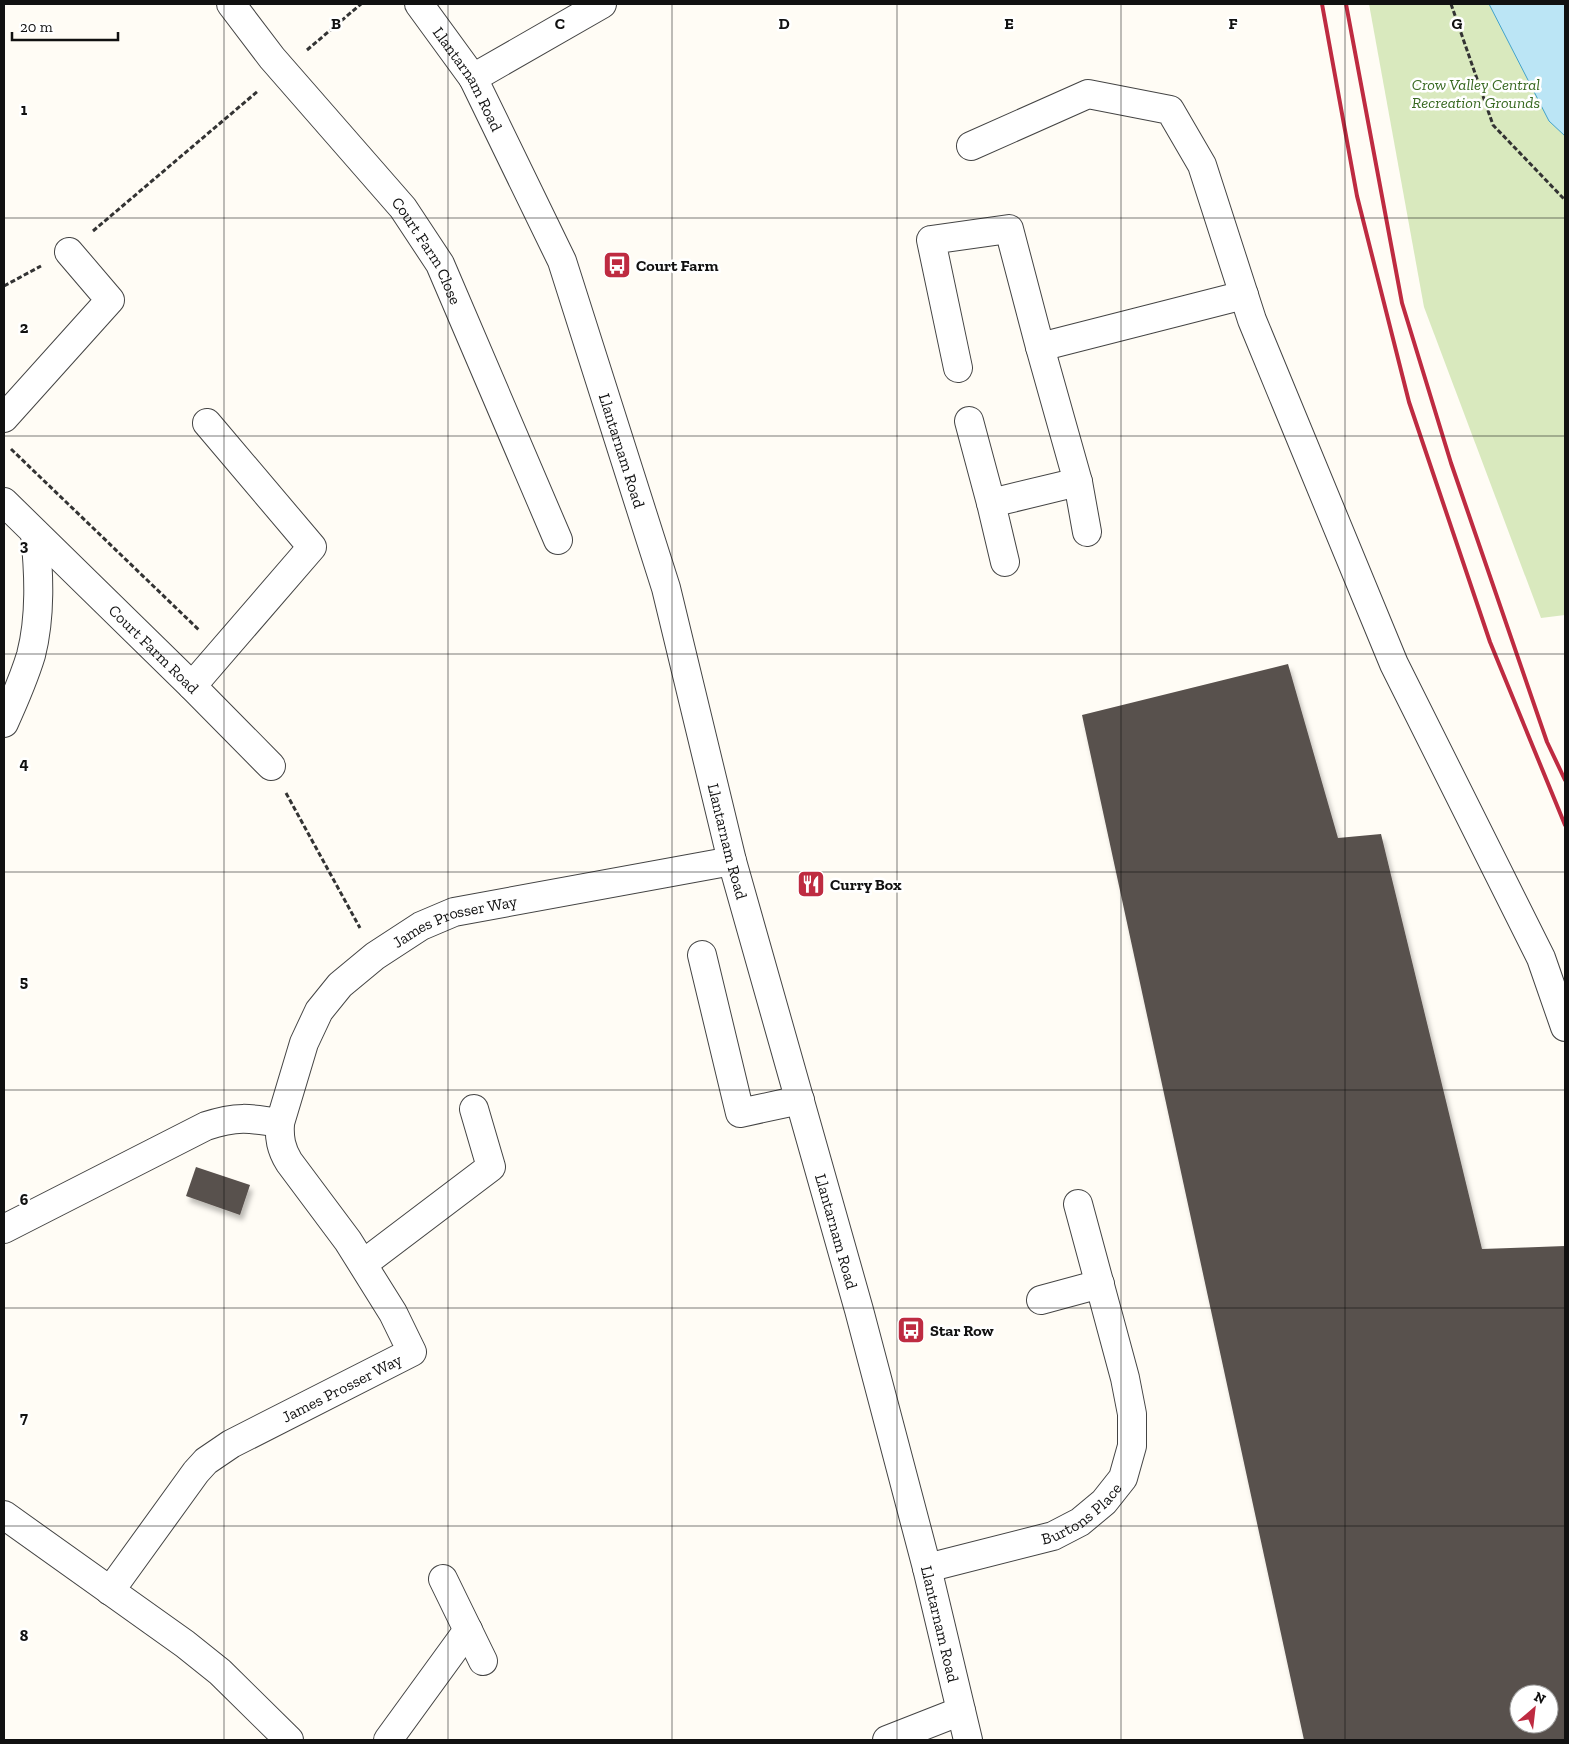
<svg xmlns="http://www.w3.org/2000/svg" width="1569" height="1744" font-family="'Zilla Slab',serif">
	<defs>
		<filter id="shadow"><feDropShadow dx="3" dy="5.5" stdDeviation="2.5" flood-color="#0004"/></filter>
	</defs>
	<rect width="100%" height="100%" fill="#fffcf5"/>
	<!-- green -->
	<path fill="#d9e9be" d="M1369 4H1565V615L1541 618 1424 307Z"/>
	<!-- water -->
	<path fill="#bbe5f5" stroke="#43a2ca" d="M1489 4H1565V136L1549 121Z"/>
	<!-- building -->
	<g fill="#59514d" fill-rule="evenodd" filter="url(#shadow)">
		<path d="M1288 664 1338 838 1381 834 1482 1249 1565 1246V1740H1304L1082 715ZM1519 1694H1549V1724H1519Z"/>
		<path d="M196 1167 250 1185 240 1215 186 1196Z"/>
	</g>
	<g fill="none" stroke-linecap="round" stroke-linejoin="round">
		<!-- minor casing -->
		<g stroke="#444" stroke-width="30">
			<g id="minor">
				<path id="s1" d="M231 4 272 58 403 208 440 264 558 540"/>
				<path id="s2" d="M419 4 473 78 562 261 666 588 732 861 859 1310 927 1568 968 1740"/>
				<path d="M473 78 602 4"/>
				<path d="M971 146 1088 94 1170 110 1202 165 1252 320 1394 664 1541 958 1565 1027"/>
				<path d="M958 368 931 240 1009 229 1040 347"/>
				<path d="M4 418 110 300 69 252"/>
				<path d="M969 421 991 503 1078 482 1040 347 1244 295"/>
				<path d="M1078 482 1087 532"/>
				<path id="s3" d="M4 502 192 686 271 766"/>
				<path d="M991 503 1005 562"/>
				<path d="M192 686 312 547 207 423"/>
				<path d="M4 723C14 701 24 678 31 655 41 616 39 573 35 533"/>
				<path d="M702 955 740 1113 800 1100"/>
				<path d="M4 1229 206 1126C236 1116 250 1118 280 1123"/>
				<path d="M363 1264 491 1167 474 1109"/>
				<path d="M1041 1300 1100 1284"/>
				<path d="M4 1515 185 1644 220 1672 289 1740"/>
				<path id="s4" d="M927 1568 1053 1536 1080 1522 1104 1502 1123 1478 1132 1446V1414L1125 1378 1078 1204"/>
				<path d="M443 1579 483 1661"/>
				<path id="s5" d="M110 1591 196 1472 206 1461 231 1444 412 1352 393 1313 348 1241 289 1162C281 1149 279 1138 280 1123L304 1043 319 1011 340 985 375 956 421 926 454 912 732 861"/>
				<path d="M388 1740 468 1630"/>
				<path d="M887 1740 961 1711"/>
			</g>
		</g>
		<!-- path -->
		<g stroke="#333" stroke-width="3" stroke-dasharray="5 2.5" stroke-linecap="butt">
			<path d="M1451 4 1493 125 1565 200"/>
			<path d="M307 50 361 4"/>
			<path d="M93 231 258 91"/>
			<path d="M4 286 41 266"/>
			<path d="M11 449 199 630"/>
			<path d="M286 793 360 928"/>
		</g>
		<!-- minor -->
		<use href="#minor" stroke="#fff" stroke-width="28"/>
		<!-- rail -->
		<g stroke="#be2b41" stroke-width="4">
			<path d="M1322 4 1357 196 1409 402 1490 642 1565 825"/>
			<path d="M1346 4 1402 303 1451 463 1547 742 1565 780"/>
		</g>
	</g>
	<!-- grid -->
	<path fill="none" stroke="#111" stroke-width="1" stroke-opacity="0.55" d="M224 4V1740M448 4V1740M672 4V1740M897 4V1740M1121 4V1740M1345 4V1740M4 218H1565M4 436H1565M4 654H1565M4 872H1565M4 1090H1565M4 1308H1565M4 1526H1565"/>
	<!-- icons -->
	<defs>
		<g id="bus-square" transform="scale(1.4375)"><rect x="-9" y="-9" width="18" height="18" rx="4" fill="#be2b41" stroke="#fff"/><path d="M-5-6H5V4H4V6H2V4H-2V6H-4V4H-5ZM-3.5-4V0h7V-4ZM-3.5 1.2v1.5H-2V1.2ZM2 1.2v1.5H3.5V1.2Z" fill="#fff"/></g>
		<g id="restaurant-square" transform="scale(1.4375)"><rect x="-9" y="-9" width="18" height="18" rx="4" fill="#be2b41" stroke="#fff"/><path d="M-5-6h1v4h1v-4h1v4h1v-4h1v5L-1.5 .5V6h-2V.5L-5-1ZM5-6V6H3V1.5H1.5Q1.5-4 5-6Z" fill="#fff"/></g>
	</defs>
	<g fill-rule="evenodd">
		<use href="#bus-square" x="617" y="265"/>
		<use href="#restaurant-square" x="811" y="884"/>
		<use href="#bus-square" x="911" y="1330"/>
	</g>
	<g text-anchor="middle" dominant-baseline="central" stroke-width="5" stroke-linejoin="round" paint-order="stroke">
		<!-- street labels -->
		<g font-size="16" fill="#111" stroke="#fff">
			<text stroke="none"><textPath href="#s2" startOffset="90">Llantarnam Road</textPath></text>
			<text stroke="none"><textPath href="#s1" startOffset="316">Court Farm Close</textPath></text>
			<text stroke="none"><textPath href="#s2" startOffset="494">Llantarnam Road</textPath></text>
			<text stroke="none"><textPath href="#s3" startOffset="210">Court Farm Road</textPath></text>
			<text stroke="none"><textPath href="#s2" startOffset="899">Llantarnam Road</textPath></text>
			<text stroke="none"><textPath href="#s5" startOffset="949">James Prosser Way</textPath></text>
			<text stroke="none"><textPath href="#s2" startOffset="1304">Llantarnam Road</textPath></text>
			<text stroke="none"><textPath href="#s5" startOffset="316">James Prosser Way</textPath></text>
			<text stroke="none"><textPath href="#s4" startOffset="166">Burtons Place</textPath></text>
			<text stroke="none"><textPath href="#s2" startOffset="1710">Llantarnam Road</textPath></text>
		</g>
		<!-- park labels -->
		<g font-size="16" font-style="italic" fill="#376821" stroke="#fff">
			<text x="1476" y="84">Crow Valley Central<tspan x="1476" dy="18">Recreation Grounds</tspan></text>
		</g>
		<!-- poi labels -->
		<g font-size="16" font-weight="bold" fill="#111" stroke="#fff" text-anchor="start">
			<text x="636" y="265">Court Farm</text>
			<text x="830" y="884">Curry Box</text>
			<text x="930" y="1330">Star Row</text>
		</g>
	</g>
	<g font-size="16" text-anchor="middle" font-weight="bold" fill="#111" stroke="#fff" stroke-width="5" stroke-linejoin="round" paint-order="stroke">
		<text x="336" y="29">B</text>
		<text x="560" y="29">C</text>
		<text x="784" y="29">D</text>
		<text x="1009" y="29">E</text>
		<text x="1233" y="29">F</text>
		<text x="1457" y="29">G</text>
		<text x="24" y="115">1</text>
		<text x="24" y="333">2</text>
		<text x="24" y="551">3</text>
		<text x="24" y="769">4</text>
		<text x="24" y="987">5</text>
		<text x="24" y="1205">6</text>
		<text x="24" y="1423">7</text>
		<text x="24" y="1641">8</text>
	</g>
	<!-- border -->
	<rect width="1569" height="1744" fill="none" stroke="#111111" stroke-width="10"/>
	<!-- north arrow -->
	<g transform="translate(1534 1709) rotate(28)"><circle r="24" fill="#ffffff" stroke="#a0a0a0"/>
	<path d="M0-4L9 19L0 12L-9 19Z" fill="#be2b41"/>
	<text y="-8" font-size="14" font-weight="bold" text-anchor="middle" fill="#111111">N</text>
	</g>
	<!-- scale -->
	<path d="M12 32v8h106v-8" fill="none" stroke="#111111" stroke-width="2.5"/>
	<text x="20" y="32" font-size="15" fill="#111111" stroke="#ffffff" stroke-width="4" paint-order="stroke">20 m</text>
</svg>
